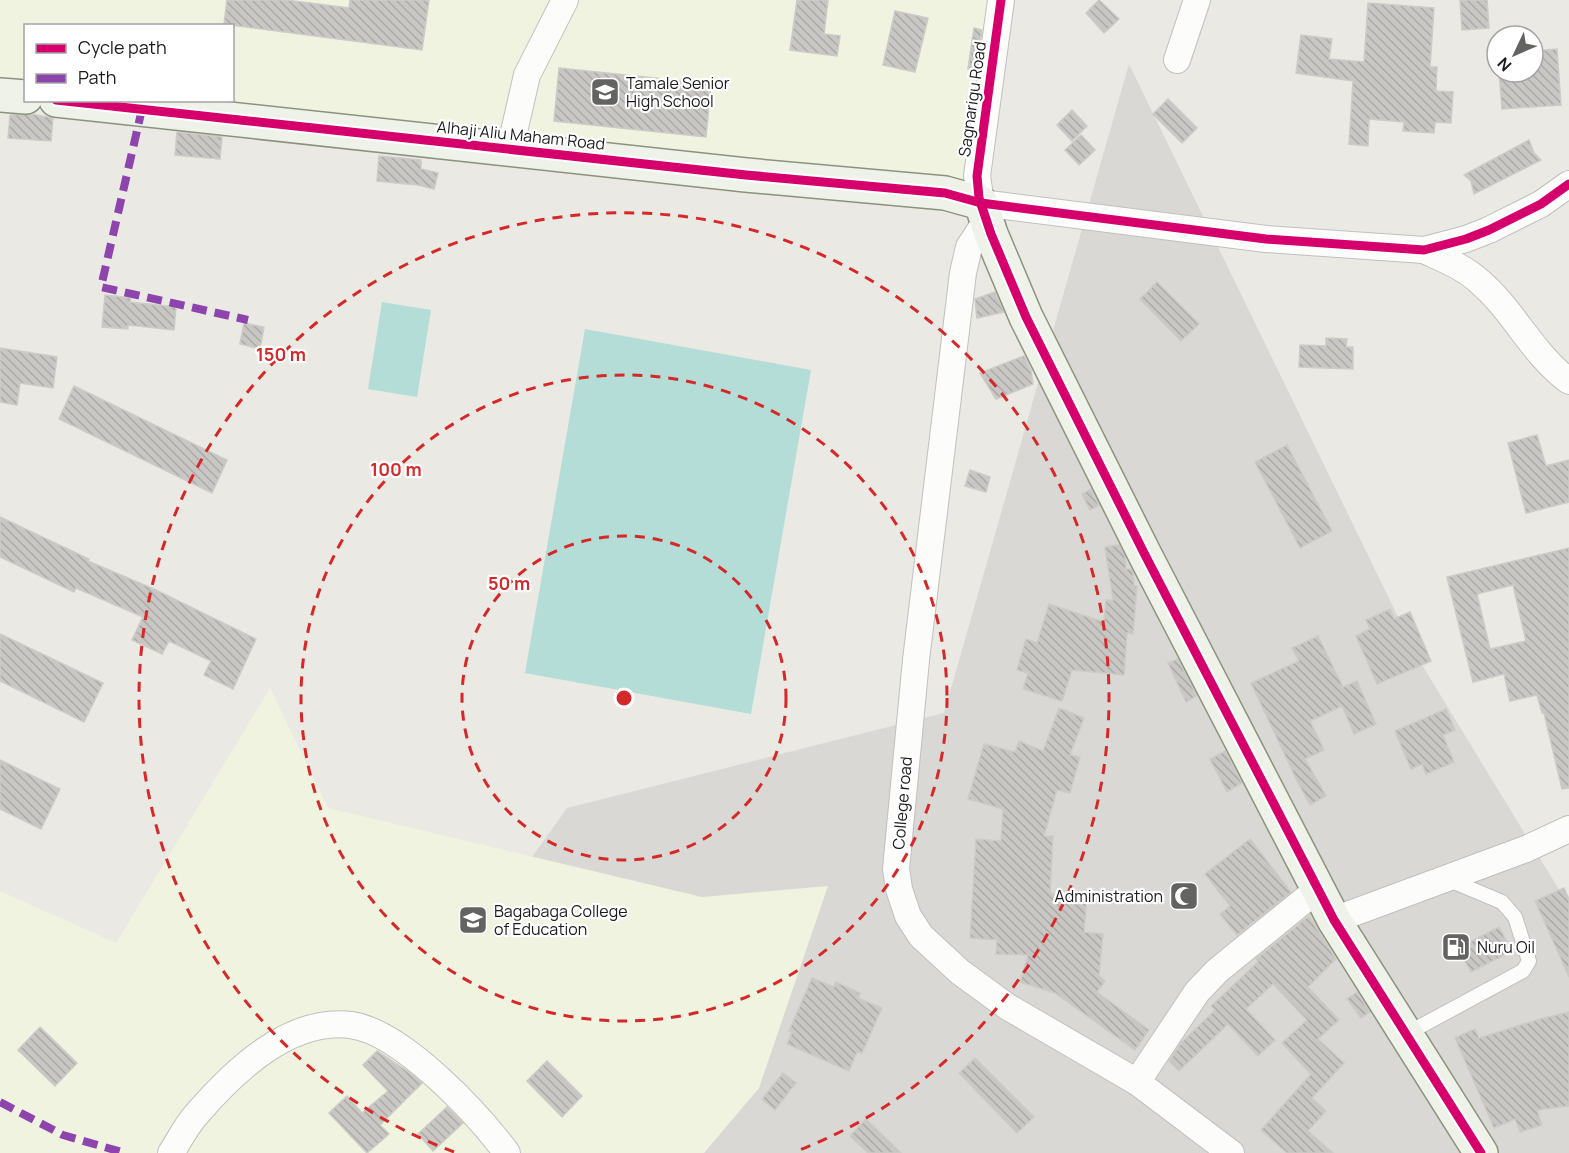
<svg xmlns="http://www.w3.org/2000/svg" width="1569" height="1153" font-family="Manrope,sans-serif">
	<defs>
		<pattern id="building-back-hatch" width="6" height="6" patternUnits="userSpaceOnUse" patternTransform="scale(1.5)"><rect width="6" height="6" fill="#c8c7c4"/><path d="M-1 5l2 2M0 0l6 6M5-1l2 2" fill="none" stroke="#abaaa8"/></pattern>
	</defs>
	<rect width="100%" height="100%" fill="#eae9e4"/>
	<!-- residential -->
	<path fill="#d9d8d5" d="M1129 64 1419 660 1569 906V1153H490L505 895 567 808 944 713Z"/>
	<!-- education -->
	<g fill="#eff3df">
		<path d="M0 0H990L963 191 166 101 232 100V26H26L25 83 0 80Z"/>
		<path d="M270 688 328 808 702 897 828 886 759 1088 704 1153H0V891L116 943Z"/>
	</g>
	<!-- pitch -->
	<g fill="#b3ddd6">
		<path d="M382 302 431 310 417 397 368 389Z"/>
		<path d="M585 329 811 370 751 714 525 673Z"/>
	</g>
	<!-- building -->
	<g fill="url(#building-back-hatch)" stroke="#cdcbc6" stroke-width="1.5" fill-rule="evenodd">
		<path d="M227 0H286L349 8 350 0H429L422 50 224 24Z"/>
		<path d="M797 0H828L824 34 840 36 837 56 790 50Z"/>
		<path d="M1099 0 1119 19 1104 33 1086 13Z"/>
		<path d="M1460 0H1487L1489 28 1462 30Z"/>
		<path d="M1368 3 1434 8 1430 67H1437L1436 91 1453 92 1451 123 1435 122 1434 133 1403 131 1404 122 1369 119 1368 146 1349 144 1353 81 1296 73 1301 35 1332 39 1329 59 1364 62Z"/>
		<path d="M895 11 928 18 915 72 883 65Z"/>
		<path d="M974 28 982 30 976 70 968 69Z"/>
		<path d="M1557 49 1561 105 1502 109 1499 72H1533V51Z"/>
		<path d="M559 68 711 84 706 137 554 121Z"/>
		<path d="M1168 99 1197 128 1182 143 1153 114Z"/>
		<path d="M1072 110 1087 126 1072 141 1057 125Z"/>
		<path d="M31 114 53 118 51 141 8 138 10 115Z"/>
		<path d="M177 132 222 137 220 159 175 155Z"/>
		<path d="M1081 135 1095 150 1079 165 1065 150Z"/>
		<path d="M1529 140 1534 153 1541 160 1474 194 1471 181 1464 175Z"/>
		<path d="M379 156 421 160V169L438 173 434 189 418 185 377 181Z"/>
		<path d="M1157 282 1199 324 1181 341 1140 299Z"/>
		<path d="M995 292 1004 312 977 318 975 299Z"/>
		<path d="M105 295 131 298 130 302 176 307 174 330 128 325V329L102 327Z"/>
		<path d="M244 323 264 327 260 349 240 344Z"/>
		<path d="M1326 338 1347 339 1346 347H1353V369L1299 367 1300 345 1326 346Z"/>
		<path d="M0 348 57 357 53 388 20 383 17 405 0 402Z"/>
		<path d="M1024 356 1031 370 1033 384 996 399 980 373Z"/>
		<path d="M74 386 227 460 212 493 59 419Z"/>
		<path d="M1537 435 1546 466 1569 460V502L1526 513 1508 443Z"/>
		<path d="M1287 445 1332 531 1300 548 1255 462Z"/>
		<path d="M970 470 990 477 986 492 965 486Z"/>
		<path d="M1091 489 1099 506 1090 510 1082 494Z"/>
		<path d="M0 517 89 559 88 561 156 590 256 639 233 689 204 675 211 661 169 641 162 654 132 640 143 617 76 588 74 592 0 557Z"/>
		<path d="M1119 545 1125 556 1126 569H1131L1133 572 1134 586H1137L1133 634 1127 633 1124 675 1072 670 1062 701 1023 689 1028 673 1017 670 1026 639 1037 643 1049 604 1104 622 1106 600H1113L1105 547Z"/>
		<path d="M1569 548V788L1562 789 1544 713H1542L1537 695 1510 701 1504 674 1473 682 1447 577ZM1513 585 1526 641 1490 649 1477 594Z"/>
		<path d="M1390 609 1394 619 1410 612 1431 661 1377 684 1356 636 1370 629 1366 620Z"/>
		<path d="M0 634 103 683 84 722 0 681Z"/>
		<path d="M1318 636 1343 687 1357 681 1376 724 1354 734 1342 706 1310 721 1324 750 1305 759 1326 796 1310 805 1297 781 1251 683 1299 661 1292 648Z"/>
		<path d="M1178 659 1197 696 1186 702 1168 663Z"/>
		<path d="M1059 708 1084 718 1070 755 1080 757 1070 793 1057 790 1044 836H1053L1050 893 1087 897 1084 932 1103 934 1099 976 1105 981 1097 992 1149 1030 1135 1050 1055 993 1020 982 1028 955 996 954 997 940 970 938 976 839 1001 841 1003 809 968 799 984 744 1015 752 1019 741 1043 751Z"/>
		<path d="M1446 709 1455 730 1443 735 1454 762 1426 774 1422 764 1411 769 1395 731Z"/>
		<path d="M1225 751 1242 783 1227 792 1210 759Z"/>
		<path d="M0 760 60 789 41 829 0 809Z"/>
		<path d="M1250 839 1291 892 1237 935 1220 914 1230 906 1205 874Z"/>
		<path d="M1564 888 1569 899V977L1535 901Z"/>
		<path d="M1309 916 1336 959 1308 987 1339 1020 1318 1039 1344 1063 1312 1098 1326 1111 1308 1131 1333 1153H1287L1261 1130 1311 1074 1282 1043 1307 1020 1273 984 1246 1009 1275 1040 1258 1056 1228 1024 1179 1071 1169 1061 1181 1043 1215 1010 1211 1006 1258 962 1256 959Z"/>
		<path d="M1499 927 1512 951 1471 972 1458 948Z"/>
		<path d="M812 978 834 987 836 982 860 993 858 998 882 1008 862 1053 857 1052 849 1071 787 1044 792 1032 789 1031Z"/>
		<path d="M1357 992 1370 1012 1361 1018 1347 999Z"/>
		<path d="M1569 1012V1106L1537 1110 1542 1125 1520 1132 1515 1119 1494 1128 1455 1038 1475 1029 1479 1038 1540 1019Z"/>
		<path d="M40 1027 77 1063 55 1086 18 1050Z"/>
		<path d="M377 1051 406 1070 422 1083 380 1125 389 1134 367 1153 329 1113 347 1096 362 1113 388 1091 363 1065Z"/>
		<path d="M975 1058 1034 1117 1017 1133 959 1073Z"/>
		<path d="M547 1061 582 1096 562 1117 527 1081Z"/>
		<path d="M783 1073 796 1083 775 1110 762 1099Z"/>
		<path d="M447 1107 463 1123 433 1151 418 1134Z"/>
		<path d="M866 1119 901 1153H868L850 1136Z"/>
	</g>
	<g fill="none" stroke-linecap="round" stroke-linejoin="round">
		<!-- lane casing -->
		<g stroke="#c1c0be" stroke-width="16">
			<path id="lane" d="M1406 1034 1523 971 1529 961 1515 917 1502 902 1447 879"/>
		</g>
		<!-- street casing -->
		<g stroke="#c1c0be" stroke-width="28">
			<g id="street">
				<path d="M1001 0 977 176 981 203 1266 239 1424 250 1466 239 1489 230 1541 204 1569 184"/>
				<path d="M1177 60 1197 0"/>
				<path d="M510 149 527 75 565 0"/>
				<path d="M986 221 969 247 963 273 916 660 896 869 899 889 908 916 921 936 960 972 1008 1007 1137 1082 1231 1153"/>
				<path d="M1424 250C1443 259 1464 267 1480 282 1514 311 1533 355 1569 381"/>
				<path d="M1334 920 1526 849 1569 829"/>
				<path d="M1137 1082 1197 992 1217 971 1318 889"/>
				<path d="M171 1153C179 1141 186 1126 196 1115 233 1072 289 1017 351 1025 402 1032 477 1113 507 1153"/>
			</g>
		</g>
		<!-- secondary casing -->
		<g stroke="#8c927e" stroke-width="36">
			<g id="secondary">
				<path d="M0 95 26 97"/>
				<path d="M56 100 746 175 945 193 981 203 991 234 1026 317 1144 553 1334 920 1481 1153"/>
			</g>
		</g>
		<!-- lane -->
		<use href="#lane" stroke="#fcfcfb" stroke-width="14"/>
		<!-- street -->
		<use href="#street" stroke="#fcfcfb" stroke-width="26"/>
		<!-- secondary -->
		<use href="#secondary" stroke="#eff2e9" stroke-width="33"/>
		<!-- quiet -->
		<g stroke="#8e44ad" stroke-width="8" stroke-dasharray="15 8" stroke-linecap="butt">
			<path d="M142 109 101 287 248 320"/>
			<path d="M0 1102 63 1135 125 1153"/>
		</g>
		<!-- cycleway casing -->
		<g stroke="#fff" stroke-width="13">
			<g id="cycleway">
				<path d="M1001 0 977 176 979 198 991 234 1026 317 1144 553 1334 920 1481 1153"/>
				<path d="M56 100 746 175 945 193 981 203 1266 239 1424 250 1466 239 1489 230 1541 204 1569 184"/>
			</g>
		</g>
		<!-- cycleway -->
		<use href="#cycleway" stroke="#d6006c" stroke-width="9"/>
	</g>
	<!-- distance rings -->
	<g fill="none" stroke="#d62828" stroke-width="3" stroke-dasharray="10 8">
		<circle cx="624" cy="698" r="162"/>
		<circle cx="624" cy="698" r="323"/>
		<path d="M454 1152A485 485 0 1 1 794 1152"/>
	</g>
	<!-- icons -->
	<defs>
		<g id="school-square" transform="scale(1.5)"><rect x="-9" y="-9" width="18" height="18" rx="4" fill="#636361" stroke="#fff"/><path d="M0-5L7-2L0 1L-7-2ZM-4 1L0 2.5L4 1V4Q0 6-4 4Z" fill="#fff"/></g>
		<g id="mosque-square" transform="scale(1.5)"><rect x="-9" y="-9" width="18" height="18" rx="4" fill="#636361" stroke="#fff"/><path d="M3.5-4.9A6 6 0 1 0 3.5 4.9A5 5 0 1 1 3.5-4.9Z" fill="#fff"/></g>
		<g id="university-square" transform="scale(1.5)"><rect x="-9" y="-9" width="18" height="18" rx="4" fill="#636361" stroke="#fff"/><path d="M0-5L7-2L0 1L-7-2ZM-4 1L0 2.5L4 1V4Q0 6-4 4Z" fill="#fff"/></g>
		<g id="fuel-square" transform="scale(1.5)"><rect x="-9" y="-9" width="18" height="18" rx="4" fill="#636361" stroke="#fff"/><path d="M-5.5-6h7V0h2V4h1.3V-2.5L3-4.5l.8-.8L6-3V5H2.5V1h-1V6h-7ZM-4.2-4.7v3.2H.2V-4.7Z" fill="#fff"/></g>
	</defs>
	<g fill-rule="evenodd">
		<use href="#school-square" x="605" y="92"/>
		<use href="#mosque-square" x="1184" y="896"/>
		<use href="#university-square" x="473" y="920"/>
		<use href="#fuel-square" x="1456" y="947"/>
	</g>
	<g text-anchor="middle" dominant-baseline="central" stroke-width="4.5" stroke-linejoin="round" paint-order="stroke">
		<!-- poi labels -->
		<g font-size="16" fill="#1b1b1b" stroke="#fff" text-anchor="start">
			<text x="626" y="83">Tamale Senior<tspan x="626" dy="18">High School</tspan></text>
			<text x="1163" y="896" text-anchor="end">Administration</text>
			<text x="494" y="911">Bagabaga College<tspan x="494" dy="18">of Education</tspan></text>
			<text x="1477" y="947">Nuru Oil</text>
		</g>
		<!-- street labels -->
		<g font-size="16" fill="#1b1b1b" stroke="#fff">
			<text transform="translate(972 99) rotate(-82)">Sagnarigu Road</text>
			<text transform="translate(521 135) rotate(6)">Alhaji Aliu Maham Road</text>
			<text transform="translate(902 803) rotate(-85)">College road</text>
		</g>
	</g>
	<circle cx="624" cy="698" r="9" fill="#d62828" stroke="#fff" stroke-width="3"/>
	<g font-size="18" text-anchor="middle" font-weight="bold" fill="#d62828" stroke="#fff" stroke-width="4.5" stroke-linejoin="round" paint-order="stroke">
		<text x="281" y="361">150 m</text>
		<text x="396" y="476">100 m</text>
		<text x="509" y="590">50 m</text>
	</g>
	<!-- legend -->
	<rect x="24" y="24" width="210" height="78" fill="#ffffff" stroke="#a4a4a4" stroke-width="1.5"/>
	<rect x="36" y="44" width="30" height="9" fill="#d6006c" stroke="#a4a4a4" stroke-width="1.5"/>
	<text x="78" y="54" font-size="18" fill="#1b1b1b">Cycle path</text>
	<rect x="36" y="74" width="30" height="9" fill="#8e44ad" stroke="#a4a4a4" stroke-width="1.5"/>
	<text x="78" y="84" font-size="18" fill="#1b1b1b">Path</text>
	<!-- north arrow -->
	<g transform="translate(1515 54) rotate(226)"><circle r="28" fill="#ffffff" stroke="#a4a4a4" stroke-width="1.5"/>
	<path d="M0-4.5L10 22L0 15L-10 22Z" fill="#636361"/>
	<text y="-9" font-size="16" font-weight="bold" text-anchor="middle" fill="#1b1b1b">N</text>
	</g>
</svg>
